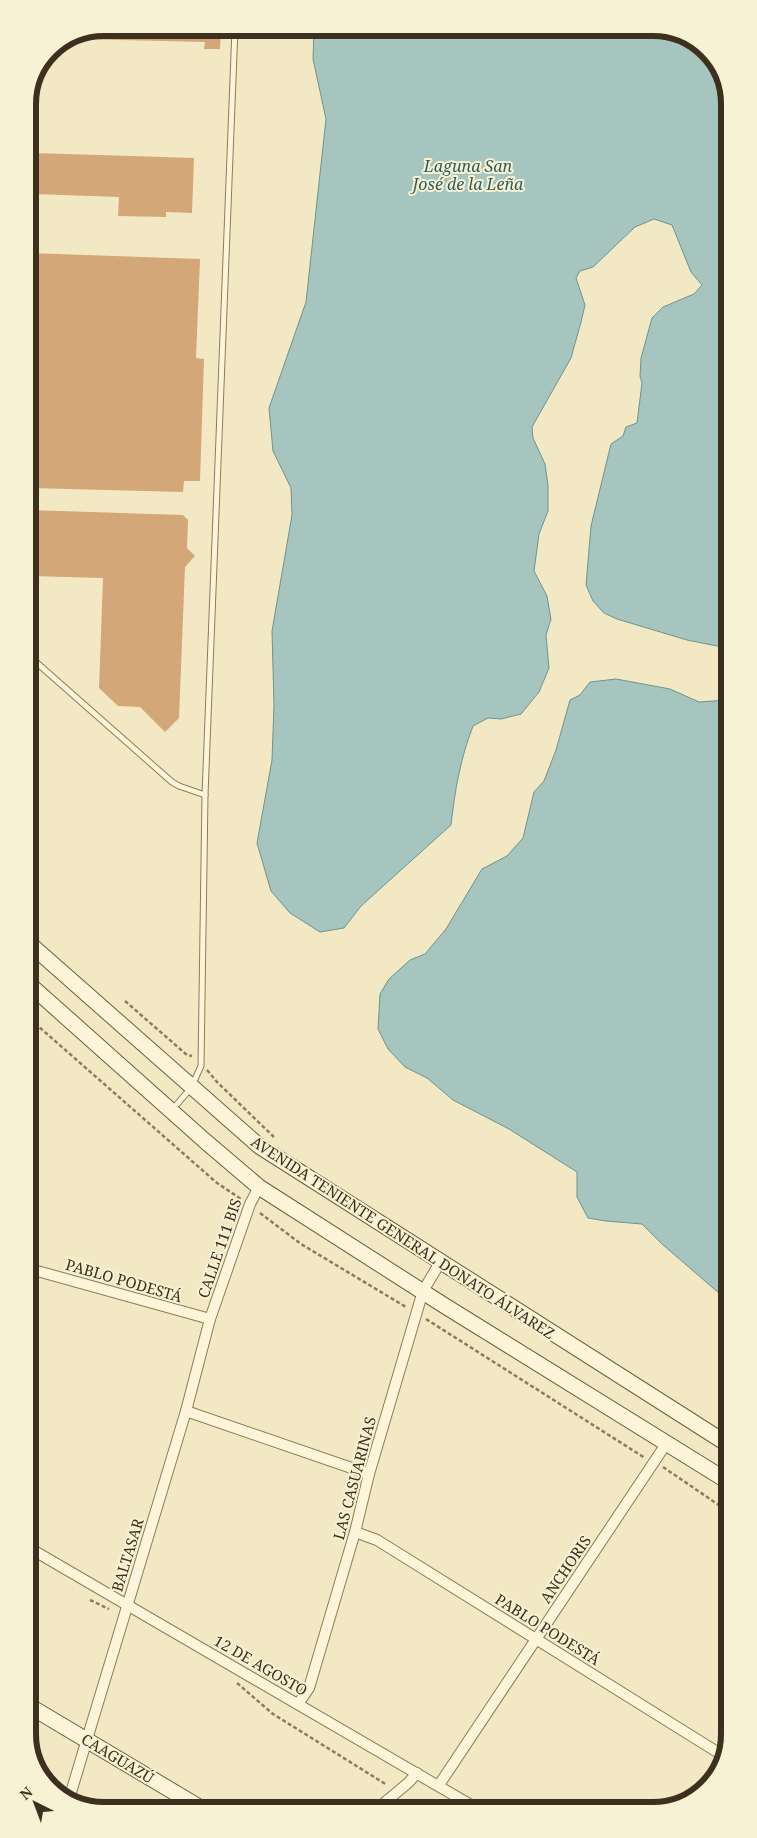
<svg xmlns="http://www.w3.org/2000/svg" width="757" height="1838" font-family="'Noto Serif',serif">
	<rect width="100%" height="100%" fill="#f2e9c4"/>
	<!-- water -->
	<g fill="#a6c5bf" stroke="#6c948e">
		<path d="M314 28H658L700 44 725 80 727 648 687 640 617 619 604 613 593 601 586 585 591 526 611 444 623 436 626 427 637 423 642 383 640 376 641 358 652 318 663 307 694 294 702 285 691 272 672 225 654 219 635 227 593 267 580 271 576 278 585 305 581 322 571 358 532 427 533 438 545 464 548 485V511L539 534 534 571 547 596 549 608 551 619 546 635 549 668 539 692 521 714 501 719 488 718 473 726C460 760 455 790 451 825L361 906 344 928 320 932 290 913 271 891 257 843 272 760 274 705 272 631 292 515 291 488 273 451 269 408 306 302 326 119 313 59Z"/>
		<path d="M616 679 670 689 699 702 727 700 728 1293 720 1294 662 1244 642 1224 606 1221 588 1218 577 1197V1172L509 1129 453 1100 427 1078 405 1067 388 1049 378 1029 380 994 389 979 410 960 425 954 446 929 482 869 507 856 523 838 534 792 544 781 556 750 570 700 580 695 590 682Z"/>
	</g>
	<!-- building -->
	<g fill="#d3a777">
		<path d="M105 28H221L220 49H204L205 42 78 39Z"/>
		<path d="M34 153 194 158 192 213 166 212V217L118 216 119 197 33 194Z"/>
		<path d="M28 253 200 259 196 358 204 359 200 481H184L183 492 29 488Z"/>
		<path d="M29 510 183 515 188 520 187 548 195 556 185 567 179 718 165 732 140 707 118 706 99 688 103 578 29 576Z"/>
	</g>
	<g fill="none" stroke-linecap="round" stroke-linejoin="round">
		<!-- lane casing -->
		<g stroke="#8f7b59" stroke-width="7">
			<g id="lane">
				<path d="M29 656 172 782 179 786 205 795"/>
				<path d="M172 1110 191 1088 201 1066 205 795 235 28"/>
			</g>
		</g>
		<!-- street casing -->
		<g stroke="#8f7b59" stroke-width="12">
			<g id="street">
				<path d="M30 1269 210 1319"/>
				<path d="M186 1411 369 1474"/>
				<path d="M355 1532 377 1540 722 1755"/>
				<path d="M31 1549 476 1808"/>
				<path d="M298 1704 309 1688 355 1532 369 1474 423 1291 441 1261"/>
				<path d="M439 1785 666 1444"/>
				<path d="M69 1799 186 1411 210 1319 250 1204 259 1187"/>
				<path d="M378 1808 408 1783 417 1773"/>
			</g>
		</g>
		<!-- secondary casing -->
		<g stroke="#705c3c" stroke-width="17">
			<g id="secondary">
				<path d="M30 944 259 1146 729 1445"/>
				<path d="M30 985 205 1141 259 1187 445 1306 729 1482"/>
				<path d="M31 1707 204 1810"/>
			</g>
		</g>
		<!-- path -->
		<g stroke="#8f7b59" stroke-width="2.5" stroke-dasharray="4 2.5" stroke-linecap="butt">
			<path d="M125 1001 187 1055 192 1056"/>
			<path d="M30 1019 217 1183 241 1199"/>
			<path d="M207 1070 217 1082 274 1137"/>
			<path d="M260 1213 301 1244 406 1307"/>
			<path d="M426 1319 645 1458"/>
			<path d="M663 1467 729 1512"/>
			<path d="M90 1600 109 1609"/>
			<path d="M237 1683 273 1714 387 1785"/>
		</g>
		<!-- lane -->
		<use href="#lane" stroke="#fcf5d9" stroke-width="5"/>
		<!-- street -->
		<use href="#street" stroke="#fcf5d9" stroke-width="10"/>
		<!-- secondary -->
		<use href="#secondary" stroke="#fcf5d9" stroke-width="15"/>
	</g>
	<g text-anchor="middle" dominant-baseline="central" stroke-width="4" stroke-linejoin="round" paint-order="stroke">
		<!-- street labels -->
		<g font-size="15" fill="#3d301e" stroke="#f8f2d5">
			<text transform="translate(403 1237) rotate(33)">AVENIDA TENIENTE GENERAL DONATO ÁLVAREZ</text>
			<text transform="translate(219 1248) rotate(-71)">CALLE 111 BIS</text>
			<text transform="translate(124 1280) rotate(16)">PABLO PODESTÁ</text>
			<text transform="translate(354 1478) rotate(-75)">LAS CASUARINAS</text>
			<text transform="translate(127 1555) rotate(-73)">BALTASAR</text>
			<text transform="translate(565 1569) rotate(-56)">ANCHORIS</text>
			<text transform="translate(548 1629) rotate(32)">PABLO PODESTÁ</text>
			<text transform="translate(261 1665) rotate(30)">12 DE AGOSTO</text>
			<text transform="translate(118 1758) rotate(31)">CAAGUAZÚ</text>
		</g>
		<!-- water labels -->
		<g font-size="16" font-style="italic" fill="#2c5c5e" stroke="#f8f2d5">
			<text x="468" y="166">Laguna San<tspan x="468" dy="18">José de la Leña</tspan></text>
		</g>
	</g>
	<!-- crop -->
	<path d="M0 0H757V1838H0ZM104 36H653A68 68 0 0 1 721 104V1734A68 68 0 0 1 653 1802H104A68 68 0 0 1 36 1734V104A68 68 0 0 1 104 36Z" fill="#f8f2d5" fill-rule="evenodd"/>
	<path fill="none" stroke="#3d301e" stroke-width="6" d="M104 36H653A68 68 0 0 1 721 104V1734A68 68 0 0 1 653 1802H104A68 68 0 0 1 36 1734V104A68 68 0 0 1 104 36Z"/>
	<!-- north arrow -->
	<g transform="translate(35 1803) rotate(318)" stroke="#f8f2d5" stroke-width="4" paint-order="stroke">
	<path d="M0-4L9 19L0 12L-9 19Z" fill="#3d301e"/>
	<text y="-8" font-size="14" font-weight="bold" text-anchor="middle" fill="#3d301e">N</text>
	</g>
</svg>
